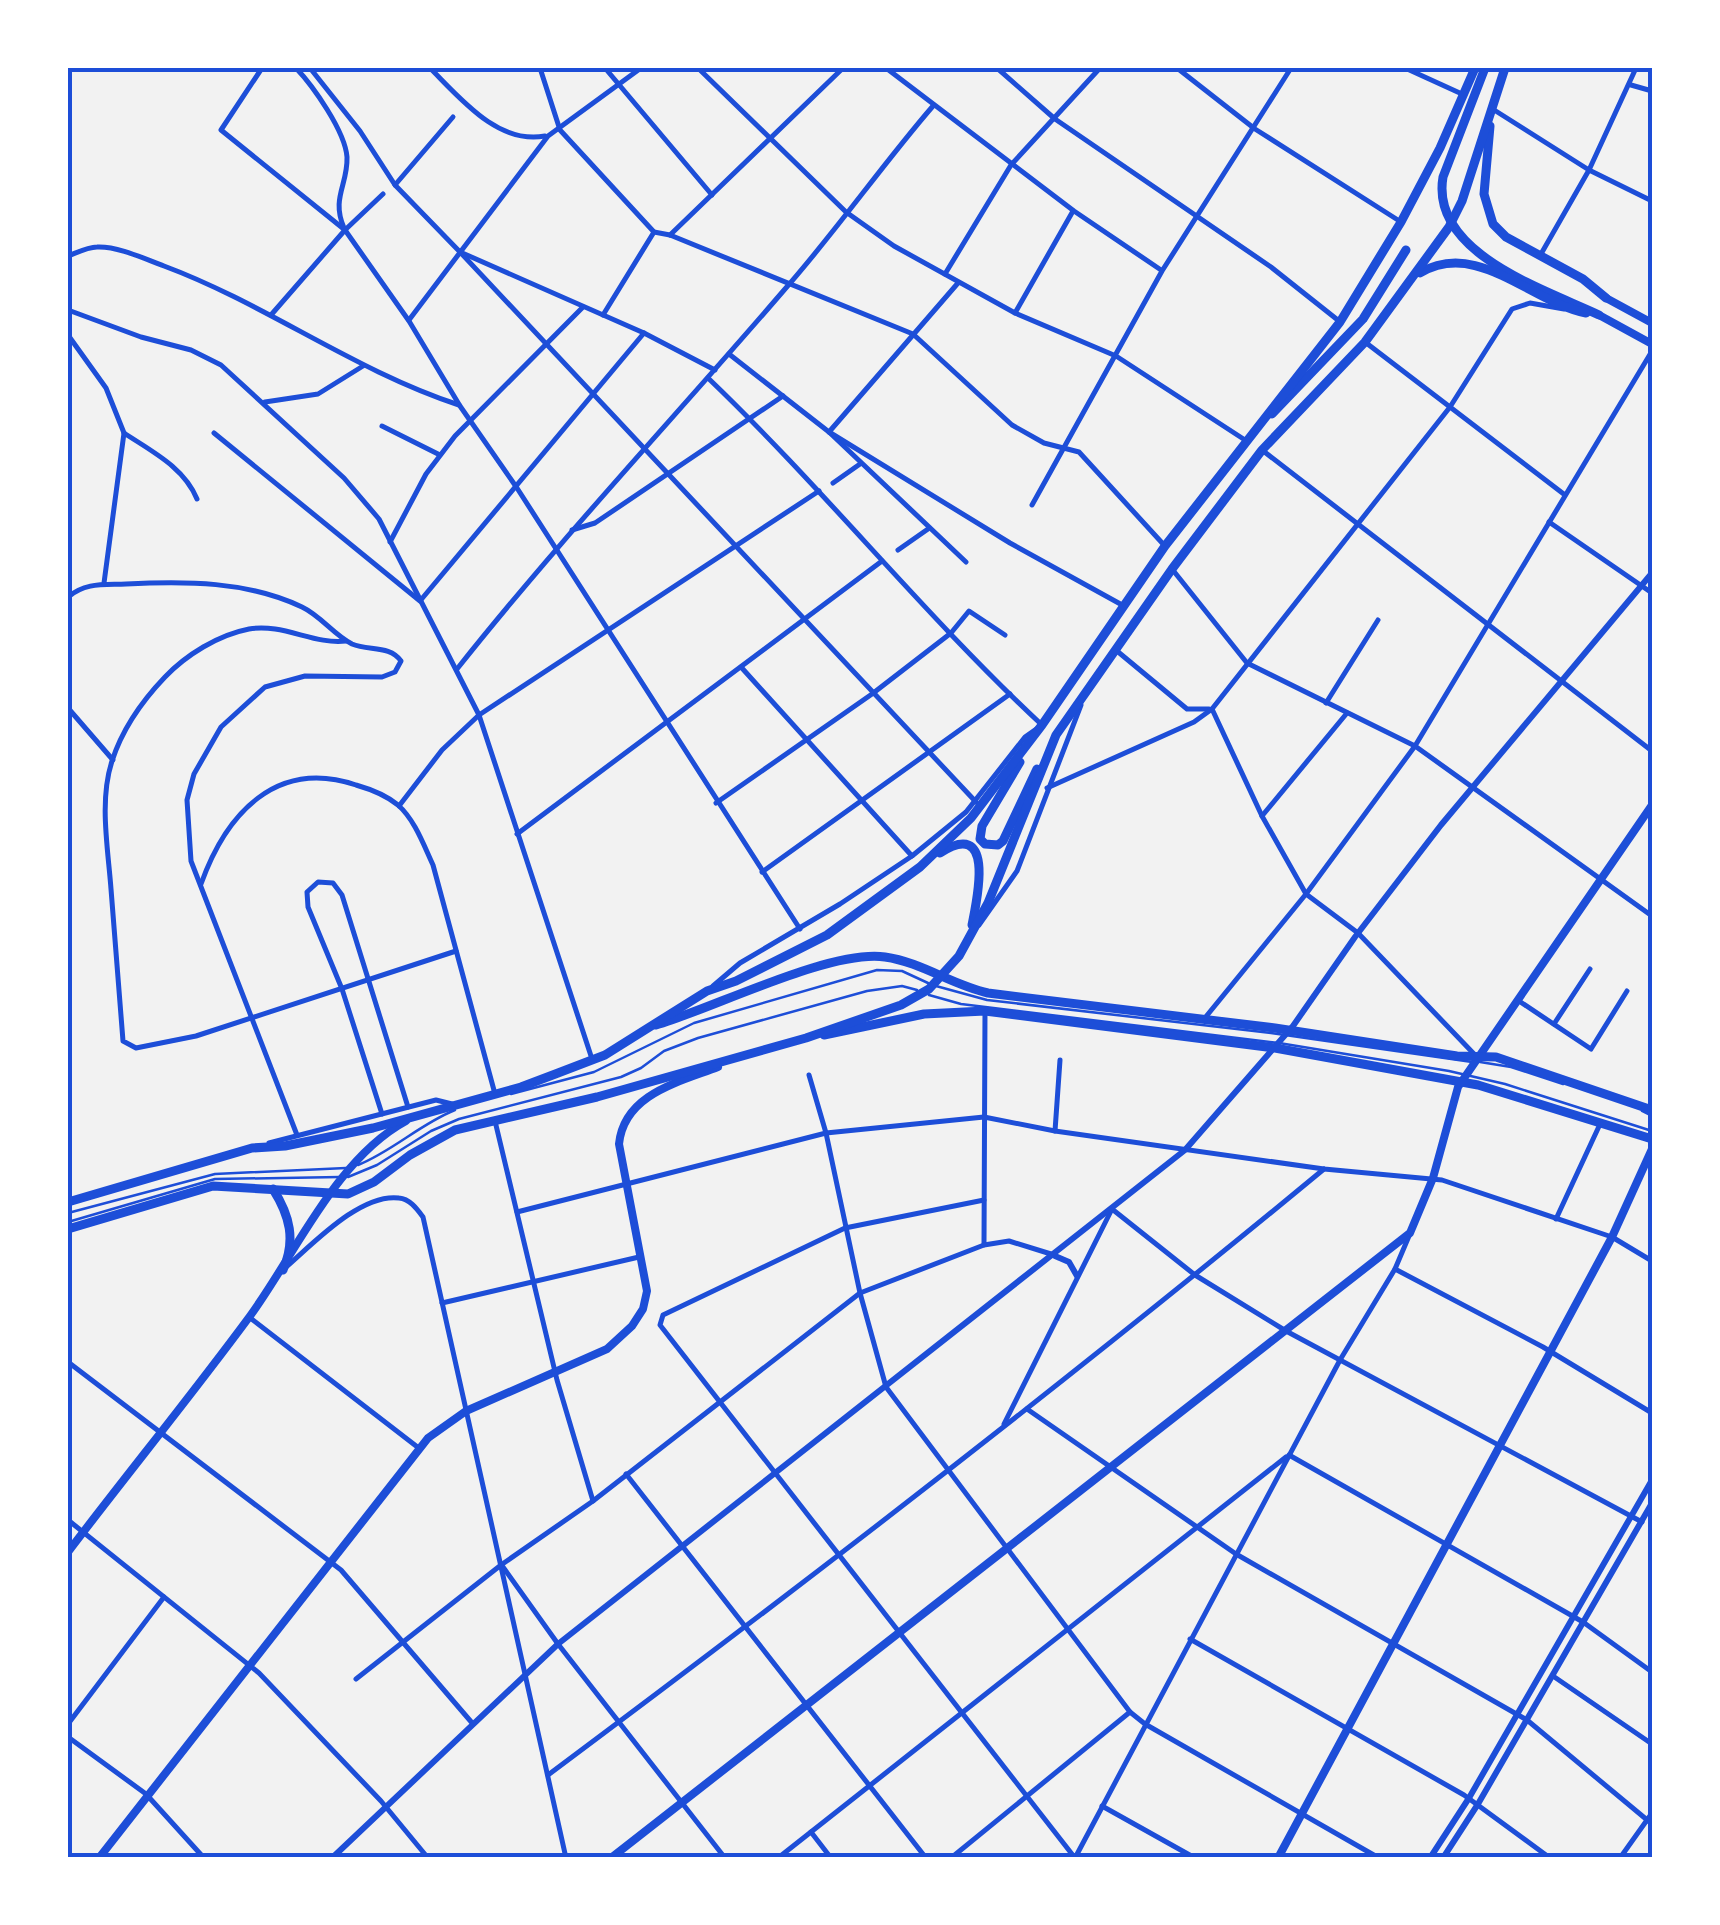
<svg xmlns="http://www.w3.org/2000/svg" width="1720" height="1925" font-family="'Noto Serif',serif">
	<rect width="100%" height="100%" fill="#f2f2f2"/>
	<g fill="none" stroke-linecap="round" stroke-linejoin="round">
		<!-- service -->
		<g stroke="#1d4ed8" stroke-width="2.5">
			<path d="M936 986 987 1000 1271 1033 1472 1062"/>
			<path d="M929 995 961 1004 1279 1043 1449 1071 1505 1084 1652 1131"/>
			<path d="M1480 1062 1511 1067 1563 1084"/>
			<path d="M511 1094 594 1072 694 1023 877 970 902 971 928 983"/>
			<path d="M1642 1111 1652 1116"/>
			<path d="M358 1165C393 1151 420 1124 455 1110"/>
			<path d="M348 1177 377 1165 431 1131 459 1119 621 1077 641 1068 664 1051 698 1038 867 991 902 986 917 990"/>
			<path d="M68 1213 215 1174 346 1168"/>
			<path d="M68 1222 215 1179 340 1177"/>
		</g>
		<!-- minor -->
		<g stroke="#1d4ed8" stroke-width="5">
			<path d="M262 68 221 130 345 230 409 321 460 406 517 488 800 929"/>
			<path d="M296 68C313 86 345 131 347 157 348 185 331 198 344 228"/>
			<path d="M310 68 360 131 395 185 460 252 644 333 715 370"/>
			<path d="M430 68C460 98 498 145 545 136"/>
			<path d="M540 68 560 130 654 232 670 235 913 334 1012 425 1044 443 1079 452 1164 545"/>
			<path d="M605 68 712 195"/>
			<path d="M698 68 846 212 894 246 1015 313 1116 356 1245 440"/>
			<path d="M886 68 1074 211 1161 270"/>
			<path d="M997 68 1055 119 1271 267 1339 321"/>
			<path d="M1177 68 1255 129 1401 222"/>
			<path d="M1405 68 1462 94"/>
			<path d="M1631 85 1652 91"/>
			<path d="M1491 108 1589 170 1652 201"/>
			<path d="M395 185 453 117"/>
			<path d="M670 235 843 68"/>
			<path d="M460 252 976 802"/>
			<path d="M1541 254 1589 170 1636 68"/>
			<path d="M68 256C76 253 88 247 97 247 118 246 145 259 164 266 266 304 355 371 459 405"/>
			<path d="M945 274 1011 165 1100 68"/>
			<path d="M68 310 141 337 191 350 221 365 344 478 379 519 479 715 592 1059"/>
			<path d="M1015 313 1073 211"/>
			<path d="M271 315 345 230 383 194"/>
			<path d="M603 315 654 232"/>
			<path d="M409 320 548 136 641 68"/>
			<path d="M68 335 106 388 124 433 104 583"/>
			<path d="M1365 342 1565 495"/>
			<path d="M729 354 829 432 966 562"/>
			<path d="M708 378C824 489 924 615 1042 725L1025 737 966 812 912 856 840 904 740 963 713 986"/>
			<path d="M265 402 318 394 363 366"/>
			<path d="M382 426 440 455"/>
			<path d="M829 432 1010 543 1124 606"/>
			<path d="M829 432 958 283"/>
			<path d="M124 433C151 451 184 467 197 499"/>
			<path d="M214 433 420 601 644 333"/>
			<path d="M1262 450 1652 751"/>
			<path d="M833 483 860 464"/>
			<path d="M1032 505 1162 271 1291 68"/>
			<path d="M1549 522 1652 593"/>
			<path d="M572 530 595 523 783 396"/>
			<path d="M390 542 426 474 455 436 583 307"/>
			<path d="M898 550 928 529"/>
			<path d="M1172 569 1247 663 1415 746 1652 916"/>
			<path d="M68 597C86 582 104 585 126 584 185 581 248 581 302 607 321 616 334 635 352 644 369 651 390 645 401 661L395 672 382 677 305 676 265 687 221 727 194 774 187 800 191 861 297 1135"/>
			<path d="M346 641C314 645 283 623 249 629 218 635 186 655 165 677 143 700 122 730 112 761 99 801 108 848 111 889 115 940 119 990 123 1041L136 1048 196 1036 456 951"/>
			<path d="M1117 651 1187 709H1209"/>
			<path d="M741 667 912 856"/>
			<path d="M457 669C561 538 676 416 785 289 837 230 882 165 933 106"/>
			<path d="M1326 703 1378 620"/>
			<path d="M68 708 113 760"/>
			<path d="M1212 709 1262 816 1306 894 1358 933 1475 1055"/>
			<path d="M1047 788 1194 722 1212 709 1450 407 1512 309 1530 303 1564 309"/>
			<path d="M716 803 872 694 951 633 969 611 1005 635"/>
			<path d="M399 806 442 750 479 715 819 491"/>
			<path d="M1262 816 1347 713"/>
			<path d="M517 834 882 561"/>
			<path d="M762 872 1010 694"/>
			<path d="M201 884C226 814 276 758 356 785 370 789 387 796 398 805 415 820 424 846 433 865L495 1094"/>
			<path d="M979 925 1017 871 1081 705"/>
			<path d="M1519 1001 1591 1049 1627 991"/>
			<path d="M1204 1019 1306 894 1415 746 1652 351"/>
			<path d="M1554 1024 1590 969"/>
			<path d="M809 1075 826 1133 860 1293 886 1387 1130 1712 1145 1724 1379 1858"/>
			<path d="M382 1114 342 989 308 907 307 892 318 882 333 883 342 895 408 1107"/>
			<path d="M495 1121 557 1380 593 1501"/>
			<path d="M1055 1131 1060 1060"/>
			<path d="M269 1143 436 1100 452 1104"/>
			<path d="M984 1200 845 1228 663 1315 660 1325 1075 1858"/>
			<path d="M517 1212 826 1133 984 1117 1055 1131 1324 1169 1442 1180 1612 1237 1652 1261"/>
			<path d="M1556 1219 1601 1122"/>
			<path d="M984 1245 985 1011"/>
			<path d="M285 1268C312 1245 360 1193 399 1198 410 1199 417 1209 423 1217L566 1858"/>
			<path d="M1395 1269 1543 1347 1652 1413"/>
			<path d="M442 1303 639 1257"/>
			<path d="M249 1317 420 1449"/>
			<path d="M68 1362 341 1570 473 1724"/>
			<path d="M1027 1409 1236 1554 1527 1720 1652 1824"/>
			<path d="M1004 1424 1112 1209 1195 1275 1286 1331 1642 1522"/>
			<path d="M1289 1455 1583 1622 1652 1672"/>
			<path d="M626 1474 926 1858"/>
			<path d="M68 1520 259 1673 381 1801 428 1858"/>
			<path d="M503 1567 558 1644 725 1858"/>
			<path d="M1190 1639 1464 1795 1550 1858"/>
			<path d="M1553 1676 1652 1744"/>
			<path d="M356 1679 501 1565 593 1501 860 1293 984 1245 1009 1241 1051 1254"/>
			<path d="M68 1724 164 1597"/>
			<path d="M68 1737 146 1794 204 1858"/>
			<path d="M548 1775C811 1579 1071 1378 1324 1169"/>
			<path d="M1102 1806 1195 1858"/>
			<path d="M811 1832 831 1858"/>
			<path d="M778 1858 1286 1457"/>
			<path d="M951 1858 1130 1712"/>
			<path d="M1075 1858 1340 1360 1395 1269 1409 1236"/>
			<path d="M1620 1858 1652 1813"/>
		</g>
		<!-- tertiary -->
		<g stroke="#1d4ed8" stroke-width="6">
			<path d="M1055 1256 1069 1262 1077 1276"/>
			<path d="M332 1858 558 1644 1185 1150 1293 1026 1355 937 1441 825 1652 573"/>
			<path d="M1430 1858 1469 1798 1652 1480"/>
			<path d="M1443 1858 1478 1804 1652 1503"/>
		</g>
		<!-- secondary -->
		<g stroke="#1d4ed8" stroke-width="8">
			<path d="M1606 298 1652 323"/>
			<path d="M1599 315 1652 344"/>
			<path d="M68 1552C128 1473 191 1396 250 1316 296 1253 336 1159 406 1121"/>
			<path d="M99 1858 428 1438 466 1411 607 1349 632 1326 643 1309 647 1291 619 1144C624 1094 679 1082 718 1067"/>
			<path d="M611 1858 1410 1233 1433 1178 1458 1087 1652 805"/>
			<path d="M1278 1858 1612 1237 1652 1149"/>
		</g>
		<!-- primary -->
		<g stroke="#1d4ed8" stroke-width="9">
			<path d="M1485 68 1443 177C1430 253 1544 289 1599 315"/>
			<path d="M1490 126 1484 194 1493 224 1506 237 1583 279 1606 298"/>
			<path d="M1420 273C1477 239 1531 302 1586 313"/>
			<path d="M1272 414 1363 319 1406 250"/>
			<path d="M1020 762 982 826 980 839 985 844 998 845 1003 841 1037 769"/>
			<path d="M940 853C996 817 977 900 972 925"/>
			<path d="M656 1025C714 1008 831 949 885 957 921 962 952 985 988 993L1275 1028 1457 1056 1496 1057 1652 1110"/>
			<path d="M824 1035 924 1014 985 1011 1275 1048 1445 1079 1478 1085 1652 1139"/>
			<path d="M273 1189C290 1216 296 1240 283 1270"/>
			<path d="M68 1202 252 1148 285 1146 373 1128 521 1087 558 1073 605 1055 707 991 736 981 827 935 920 867 971 818 1042 725 1165 546 1340 322 1401 222 1440 148 1475 68"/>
			<path d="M68 1229 213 1186 348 1194 374 1182 410 1155 455 1130 597 1097 806 1038 901 1005 929 989 959 956 988 903 1056 735 1172 569 1262 450 1365 342 1449 227 1462 201 1505 68"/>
		</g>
	</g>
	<!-- border -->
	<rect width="1720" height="1925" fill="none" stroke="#ffffff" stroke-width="140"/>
	<rect x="70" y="70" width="1580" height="1785" fill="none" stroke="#1d4ed8" stroke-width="4"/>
</svg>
